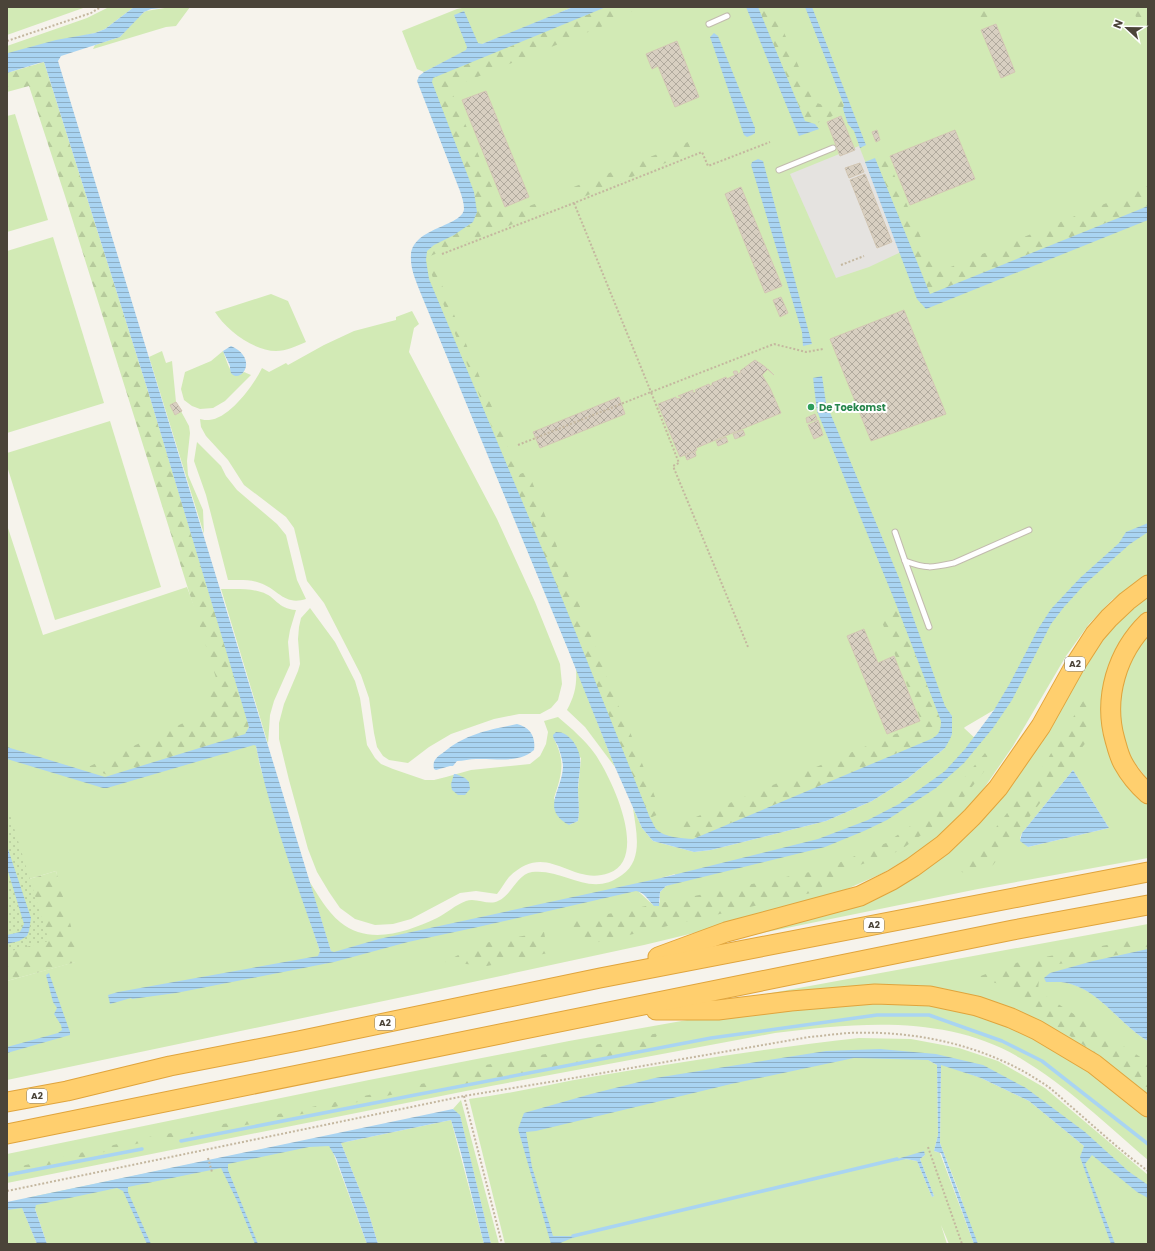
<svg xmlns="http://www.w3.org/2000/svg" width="1155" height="1251" font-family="Poppins,sans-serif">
	<defs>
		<pattern id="forest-firs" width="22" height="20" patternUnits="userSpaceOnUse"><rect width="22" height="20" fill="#d2eab5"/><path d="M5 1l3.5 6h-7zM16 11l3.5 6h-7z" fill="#b6ca9c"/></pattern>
		<pattern id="garden-dots" width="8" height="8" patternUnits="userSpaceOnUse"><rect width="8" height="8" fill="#d2eab5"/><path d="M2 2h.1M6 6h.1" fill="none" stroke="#b6ca9c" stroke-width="1.8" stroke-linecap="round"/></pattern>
		<pattern id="water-rules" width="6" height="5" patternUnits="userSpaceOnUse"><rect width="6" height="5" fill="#a9d4f2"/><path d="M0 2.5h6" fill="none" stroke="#8caec5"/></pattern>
		<pattern id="building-cross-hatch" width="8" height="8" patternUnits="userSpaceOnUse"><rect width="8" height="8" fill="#d8cfc1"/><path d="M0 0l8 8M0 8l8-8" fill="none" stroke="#b1aa9e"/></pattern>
	</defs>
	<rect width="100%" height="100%" fill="#f6f3ec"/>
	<!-- green -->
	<g fill="#d2eab5" fill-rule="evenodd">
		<path d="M7 7H86L7 35Z"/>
		<path d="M109 7H134L105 29 95 33 7 54V46L87 18Z"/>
		<path d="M171 7H190L176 26 166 27 93 49 95 45 120 37 139 16 146 11Z"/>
		<path d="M467 7H573L511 33 474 47 424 72 417 69 402 31 457 9Z"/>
		<path d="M598 7H1148V576L1112 600 1089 624 1066 656 1013 746 969 810 945 833 928 846 883 873 838 893 752 919 644 945 417 994 7 1080V981L75 962 56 871 19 882 7 846V525L43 635 187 587 237 722 256 746 260 766 286 850 320 951 319 954 323 964 334 961 309 881C318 895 327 911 340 922 369 946 407 932 437 918 447 913 455 905 466 901 476 897 488 906 498 901 512 895 517 874 532 872 565 868 590 899 622 875 644 859 636 831 633 808L642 828 653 841 694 852 711 850 826 821 872 801 907 779 945 748 698 844 659 840 424 285 423 247 473 216 428 83 433 73ZM999 707 978 741 964 728 965 727ZM675 874V883L666 886 660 892V903L653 905 639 892 661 878Z"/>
		<path d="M15 114 48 220 7 232V116Z"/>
		<path d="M53 237 104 403 7 433V251Z"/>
		<path d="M271 294 288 301 306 342C297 346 286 351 276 351 254 351 226 330 215 312Z"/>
		<path d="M412 311 419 324 414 328 409 352 497 519 535 602 560 664 562 684 558 700 551 708 540 714H519L494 719 451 734 429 747 408 763 389 760 383 756 377 747 374 733 369 698 361 675 324 603 307 581 294 528 286 517 244 485 228 460 206 436 201 427 200 419C203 420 206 420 209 420 229 419 254 385 262 368L269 372 286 363 288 365 324 345 354 331 396 320V317Z"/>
		<path d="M162 351 166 363 172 361 176 402 189 426 190 433 187 461 188 475 203 510 204 534 149 357Z"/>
		<path d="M223 351C227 360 231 383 244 372L251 375 225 401 213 408 200 409 192 406 184 400 181 389 185 372 211 361Z"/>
		<path d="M110 421 161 587 55 620 7 466V453Z"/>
		<path d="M197 442 221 466 226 476 237 490 277 524 286 535 297 580 306 599C284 606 278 589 260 583 250 579 239 580 228 580L206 495 194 461Z"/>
		<path d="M221 589C234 589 249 588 261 592 276 596 277 609 296 610L290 630 288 642 290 665 274 701 270 715 268 744Z"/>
		<path d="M1148 593V615L1105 718 1148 800V858L978 889 743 937 954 846 1097 640ZM1073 770 1109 828 1028 847 1020 838 1022 833Z"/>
		<path d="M310 608 335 642 355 681 360 698 367 745 375 758 381 764 393 769 425 780H434L446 777 471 770 530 764 540 756 546 744 548 732 544 721 558 717C571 728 585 740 595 754 611 777 650 858 609 873 570 887 548 839 509 877 505 882 501 889 497 894L476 891 460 893 411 919 393 924 375 925 355 919 340 908 329 892 317 872 308 849 289 780 279 739V723L284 704 298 671 300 664 298 639 299 627 301 618ZM553 737 581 758 578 789 579 813 578 821 569 825 554 798C562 774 566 761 553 737Z"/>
		<path d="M1148 635V780L1128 754 1121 727 1120 695 1126 667Z"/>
		<path d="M576 668 615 767 585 727 567 710C575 695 577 685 576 668Z"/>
		<path d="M1148 924V949L1046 982C1051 982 1056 982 1062 982 1099 987 1118 1024 1148 1041V1101L986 1002 946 989 915 985H879L733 1000Z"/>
		<path d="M936 999 1019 1029 1077 1063 1148 1118V1160C1107 1125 1067 1086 1020 1058 947 1014 856 1023 775 1033L491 1086 7 1183V1154L369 1080 569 1041 704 1017 819 1002Z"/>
		<path d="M859 1038 911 1039 959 1048 998 1061 1045 1088 1148 1175V1244H976L959 1192 940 1143 941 1064 981 1078 1029 1101 1084 1146 1081 1156 1090 1149 1010 1085 928 1060 937 1065 938 1135 934 1151 940 1153 974 1244H949L941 1225 947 1244H505L469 1099C510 1094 550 1084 591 1077 680 1062 769 1048 859 1038ZM925 1155 920 1159 934 1196 932 1197 917 1161 906 1159 897 1161Z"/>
		<path d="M461 1100 499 1244H491L460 1116 453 1109Z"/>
		<path d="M451 1120 484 1244H378L367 1208 341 1143Z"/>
		<path d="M327 1136 367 1244H47L31 1197Z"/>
		<path d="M19 1200 37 1244H7V1203Z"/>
	</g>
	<!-- forest -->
	<g fill="url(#forest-firs)">
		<path d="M606 7H640L608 24 450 88 504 215 543 201 547 211 430 256 508 446 506 448 509 455 512 454 520 474 528 471 617 703 627 724 660 810 659 814 650 818 512 478 426 260 427 251 434 245 454 235 473 222 432 82 433 78Z"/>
		<path d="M758 7H773L814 102 823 105 841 97 844 105 841 112 815 124 805 121Z"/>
		<path d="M974 7H987L993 22 981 25Z"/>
		<path d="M1132 7H1148V47Z"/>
		<path d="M44 62 148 391 249 725 248 730 246 734 110 776 88 767 205 713 216 678 65 196 29 86 7 92V73Z"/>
		<path d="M688 142 692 152 576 200 571 188Z"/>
		<path d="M885 153 936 273 1148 186V206L930 294 875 158Z"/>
		<path d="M896 604 941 721C941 730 939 735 931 739L712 831 693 839 681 838 679 824 922 723 878 612Z"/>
		<path d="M1088 693 1090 737 993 865 968 875 956 869 983 844 1042 768Z"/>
		<path d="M985 753 993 760 957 806 927 831 899 851 843 871 815 892 590 944 573 929 556 931 574 921 824 869 886 843 942 804Z"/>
		<path d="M56 871 78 952V958L76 962 7 981V944L19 882Z"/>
		<path d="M544 932 548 953 487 966 445 962 479 944Z"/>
		<path d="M1148 937V950L1040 967 1038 991 1148 1062V1089L1026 1006 1008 986 975 978 1019 962Z"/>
		<path d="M659 1033 644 1052 454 1088 448 1072Z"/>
		<path d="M435 1081 439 1088 428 1087 269 1121 144 1142 76 1159 7 1174V1169L63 1157 143 1138 269 1116Z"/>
	</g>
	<!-- garden -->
	<path fill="url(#garden-dots)" d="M7 805 49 941 7 952Z"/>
	<!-- parking -->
	<path fill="#e5e3e0" d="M859 146 901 252 869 267 836 278 790 174Z"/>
	<!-- water -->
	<g fill="url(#water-rules)">
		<path d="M134 7H171L151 9 144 12 120 37 61 56 58 61 331 951 334 952 379 939 661 878 818 839 868 820 899 804 945 771 965 749 994 710 1010 683 1038 629 1051 609 1080 578 1119 543 1126 532 1148 523V532L1130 544 1085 584 1064 607 1051 624 1012 700 993 728 964 763 936 788 887 820 864 831 825 847 666 886 660 892 659 906H654C649 901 644 892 636 891L478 927 408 942 334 962 176 993 132 999 131 998 110 1004 108 995 118 992 318 956 320 951C297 883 270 816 256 746L254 745 107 788H103L7 759V747L105 777 245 734 249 727 148 391 45 65 44 62 39 63 7 73 8 53 56 40 95 33 105 29Z"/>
		<path d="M573 7H606L433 78 432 82 474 192 477 212 473 222 454 235 434 245 427 251 426 260 429 279 543 551 650 818C652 821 654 826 656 829 665 838 681 838 693 839L931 739C939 735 941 730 941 721L896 604 817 411 813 378 822 376 826 403 899 578 945 706 952 716V734L950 739 945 748 907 779 872 801 826 821 711 850 694 852 653 841 642 828 615 767 567 647 421 294C416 281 410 269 411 255 413 227 462 227 464 209 464 203 462 197 460 191L417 81 419 76 424 72 466 50 467 47 454 15 464 11 478 43 482 44Z"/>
		<path d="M746 7H758L805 121 815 124 819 129 799 136Z"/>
		<path d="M805 7H812L866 145 860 148 854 131 848 124 843 109 844 105Z"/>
		<path d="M714 33 718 36 755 128V133L752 135 747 137 744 135 710 37Z"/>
		<path d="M875 158 930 294 1148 206V220L926 309 917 299 865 162Z"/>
		<path d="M758 159 763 161 812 344 803 346 802 332 751 165 752 162Z"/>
		<path d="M231 346C260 359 240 385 231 373 230 371 230 368 230 366 228 361 225 356 223 351Z"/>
		<path d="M517 724C530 727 536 737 534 750 518 764 495 758 476 759 470 759 463 761 457 761L453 766H450L436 770 434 769C432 760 437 757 444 752 467 733 490 730 517 724Z"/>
		<path d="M556 732C564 732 567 735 572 740 585 757 579 768 578 787 578 799 580 810 578 821L569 825C540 809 562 791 563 767 563 761 560 752 558 746 556 742 553 739 553 735Z"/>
		<path d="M1073 770 1109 828 1028 847 1020 841 1022 833Z"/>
		<path d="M454 774H456L465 778 469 782 470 789 465 795H458L452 790 451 784Z"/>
		<path d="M7 846 31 918 29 931 27 936 19 941 7 944V935L20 932 24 924 7 868Z"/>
		<path d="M1148 949V1041C1118 1024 1099 987 1061 982 1056 982 1051 982 1046 982L1044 978 1050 973 1093 961Z"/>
		<path d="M49 973 70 1032V1035L7 1053V1047L58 1033 62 1030 61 1025 54 1014 57 1008 53 1002 46 975Z"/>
		<path d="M880 1049 936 1054 983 1065 1026 1088 1085 1132 1128 1171 1148 1185V1198L1137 1192 1092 1155 1085 1164 1115 1244H1111L1080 1157 1084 1146 1029 1101 981 1078 941 1065 940 1143 978 1244H974L941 1153 934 1151 938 1135 937 1065 928 1060 854 1058 731 1084 536 1131 526 1132 532 1167 553 1236H577L558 1244H551L518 1129 524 1113 591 1094 655 1078 826 1051Z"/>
		<path d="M453 1109 460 1115 491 1244H484L461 1153 451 1120 341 1143 367 1208 378 1244H367L336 1158 329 1146 309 1147 228 1164V1170L258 1244H255L238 1203 221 1168 128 1187V1192L151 1244H147L123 1191 117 1188 36 1205 35 1209 47 1244H37L22 1208 7 1210V1202Z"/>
		<path d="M924 1151 925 1155 920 1159 934 1196 932 1197 917 1161 906 1159 897 1161V1159Z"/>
	</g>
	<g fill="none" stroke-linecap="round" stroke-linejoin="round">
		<!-- stream -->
		<g stroke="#a9d4f2" stroke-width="3.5">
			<path d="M181 1141 415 1095 711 1038 877 1015H929L1002 1041 1042 1061 1148 1144"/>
			<path d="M7 1175 142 1149"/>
			<path d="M573 1236 897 1159"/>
		</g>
	</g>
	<!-- building -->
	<g fill="url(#building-cross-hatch)" stroke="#d3c7b4">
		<path d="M996 24 1015 72 1001 78 981 30Z"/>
		<path d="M677 41 699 97 675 107 658 66 652 69 646 54Z"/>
		<path d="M486 91 529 197 505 207 462 100Z"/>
		<path d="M841 116 855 150 840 156 827 122Z"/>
		<path d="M877 130 880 140 876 142 872 132Z"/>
		<path d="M955 130 975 179 910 205 890 156Z"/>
		<path d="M860 163 864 172 849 178 845 168Z"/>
		<path d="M865 174 892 242 877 248 850 180Z"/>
		<path d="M741 187 782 286 765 293 725 194Z"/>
		<path d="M781 297 788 313 780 317 773 300Z"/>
		<path d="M904 310 946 414 871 441 830 339Z"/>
		<path d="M755 360 764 366 774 375 768 369 762 375 770 388 781 413 696 448 697 450 680 457 658 404 676 397V399L681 398 680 396H678L693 390V393L696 392 695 390 709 384 710 386 712 385V383L726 377 727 379 735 375 733 372 734 371H737L738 374 741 372 740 371Z"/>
		<path d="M619 397 625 414 540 448 533 432Z"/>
		<path d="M176 402 182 411 175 415 170 405Z"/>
		<path d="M815 414 817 419 807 423 806 418Z"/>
		<path d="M818 420 823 435 814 439 808 425Z"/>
		<path d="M743 430 745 435 735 439 733 434Z"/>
		<path d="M726 437 728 442 718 446 716 441Z"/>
		<path d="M695 451 696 456 687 460 685 455Z"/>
		<path d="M864 629 878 663 894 656 920 721 887 734 847 636Z"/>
	</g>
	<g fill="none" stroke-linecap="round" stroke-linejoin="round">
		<!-- service casing -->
		<g stroke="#c2bbae" stroke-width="7">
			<g id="service">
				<path d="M709 24 727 16"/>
				<path d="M779 170 833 148"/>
				<path d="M895 532 905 561"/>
				<path d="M929 627 905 561C927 569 931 568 954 563L1029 530"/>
			</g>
		</g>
		<!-- motorway casing -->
		<g stroke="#e0a43c" stroke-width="21">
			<g id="motorway">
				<path d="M1148 622C1117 652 1103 698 1115 740 1117 747 1119 756 1123 763 1129 774 1138 785 1148 794"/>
				<path d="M658 957 726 932 860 896 892 880 913 867 943 845 972 817 998 788 1041 726 1075 665 1095 634 1109 618 1127 601 1148 585"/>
				<path d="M656 1010H718L791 1001 875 994 930 996 977 1006 1011 1018 1037 1030 1094 1064 1148 1107"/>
				<path d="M7 1102 67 1091 170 1066 298 1041 600 978 1148 872"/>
				<path d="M7 1134 1013 930 1148 905"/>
			</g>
		</g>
		<!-- path -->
		<g stroke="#c4b79f" stroke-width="2" stroke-dasharray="2 2" stroke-linecap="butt">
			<path d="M7 41 91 13 101 7"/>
			<path d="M574 203 651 392 774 344 806 352 823 349"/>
			<path d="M442 254 574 203 702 152 708 166 770 142"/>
			<path d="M841 265 864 256"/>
			<path d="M518 445 651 392 679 463 673 466 748 647"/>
			<path d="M464 1096 502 1244"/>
			<path d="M928 1147 962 1244"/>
			<path d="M208 1158 212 1172"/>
			<path d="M7 1191 464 1096 562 1080 809 1037C822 1036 835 1034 848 1033 915 1030 985 1045 1041 1082 1053 1089 1063 1100 1074 1109 1098 1130 1122 1152 1148 1171"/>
		</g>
		<!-- service -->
		<use href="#service" stroke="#fff" stroke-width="5"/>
		<!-- motorway -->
		<use href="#motorway" stroke="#ffcf6e" stroke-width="19"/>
	</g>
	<!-- markers -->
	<circle fill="#2e9e5b" stroke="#fff" stroke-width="1.5" cx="811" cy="407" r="4"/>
	<g text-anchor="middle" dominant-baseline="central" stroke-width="4" stroke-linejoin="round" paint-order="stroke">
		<!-- shield labels -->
		<g fill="#fff" stroke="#817c74" stroke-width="1">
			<rect x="1065" y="657" width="20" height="14" rx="3"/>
			<rect x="864" y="918" width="20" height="14" rx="3"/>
			<rect x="375" y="1016" width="20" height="14" rx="3"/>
			<rect x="27" y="1089" width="20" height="14" rx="3"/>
		</g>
		<g font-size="9" font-weight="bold" fill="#4b4439">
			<text x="1075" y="664">A2</text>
			<text x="874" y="925">A2</text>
			<text x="385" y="1023">A2</text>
			<text x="37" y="1096">A2</text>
		</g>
		<!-- leisure labels -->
		<g font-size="10" font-weight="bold" fill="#27864d" stroke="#fff" text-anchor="start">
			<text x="819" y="407">De Toekomst</text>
		</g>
	</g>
	<!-- border -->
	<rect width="1155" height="1251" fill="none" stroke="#4b4439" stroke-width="16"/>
	<!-- north arrow -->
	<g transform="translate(1127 28) rotate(292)" stroke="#ffffff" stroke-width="3" paint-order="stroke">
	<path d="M0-3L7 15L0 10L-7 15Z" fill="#4b4439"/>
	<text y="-6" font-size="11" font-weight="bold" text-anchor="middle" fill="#4b4439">N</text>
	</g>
</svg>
